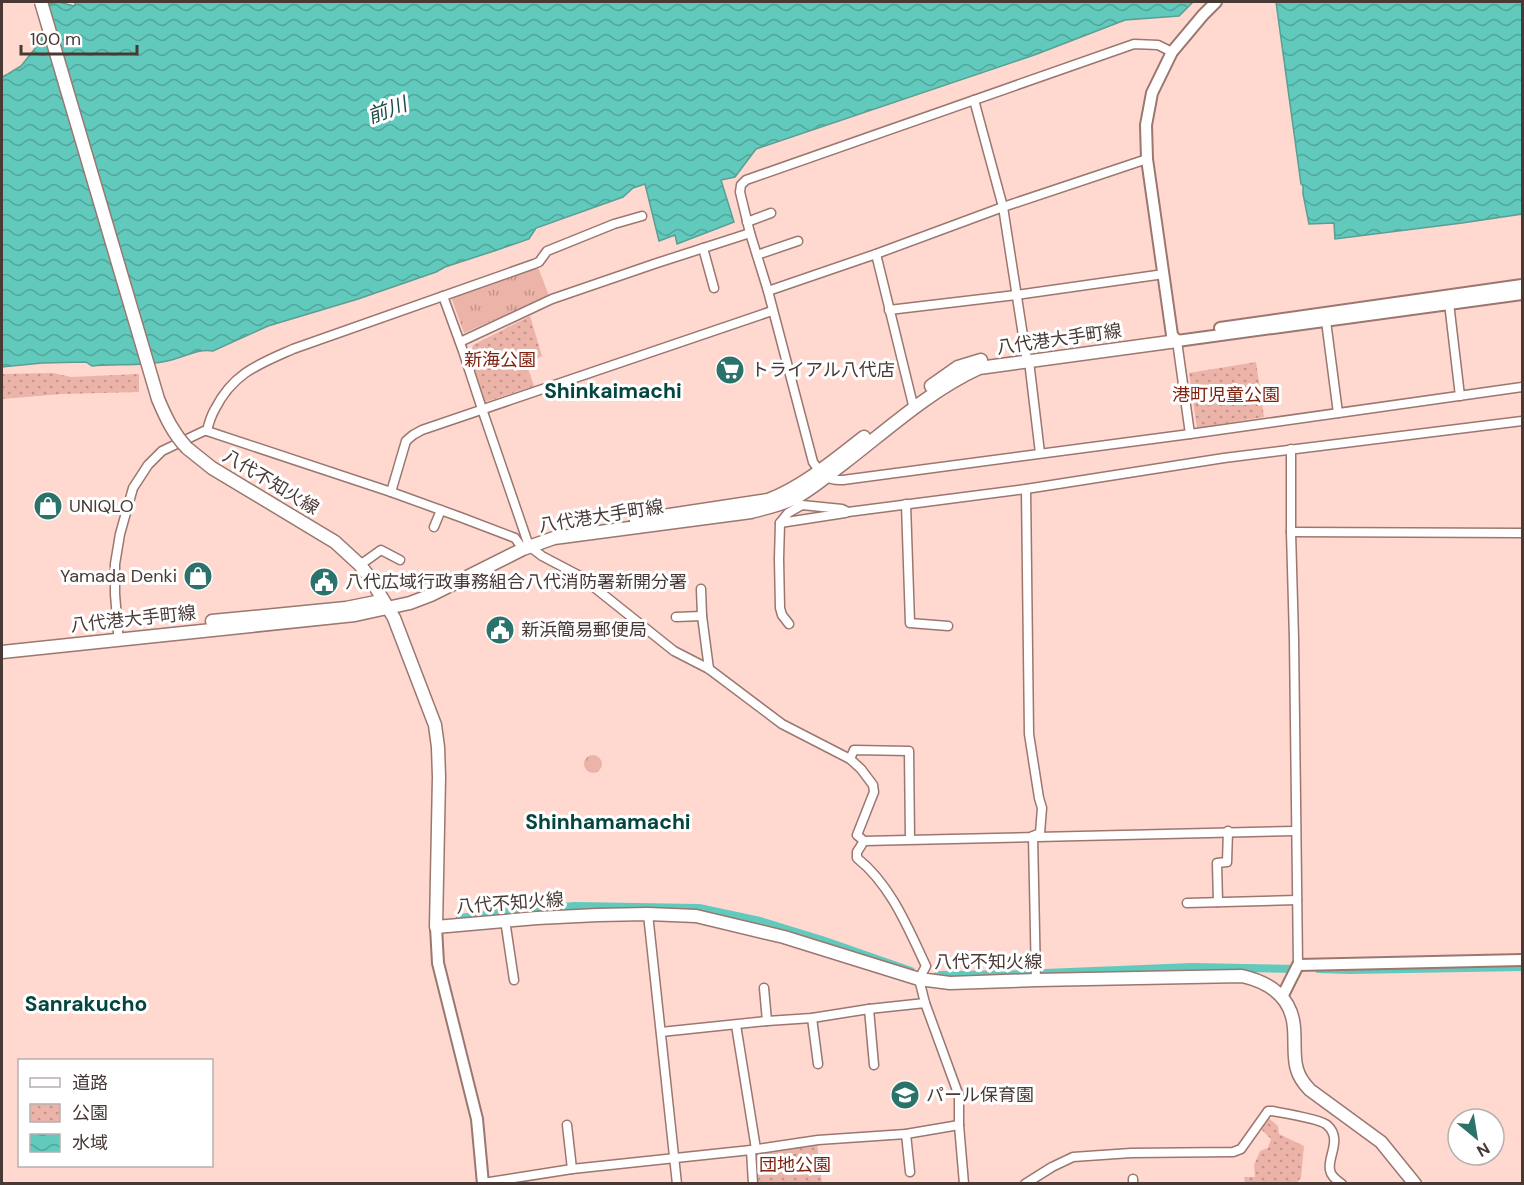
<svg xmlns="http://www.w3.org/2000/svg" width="1524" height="1185" font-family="'DM Sans','Noto Sans JP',sans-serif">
	<defs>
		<pattern id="grass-tufts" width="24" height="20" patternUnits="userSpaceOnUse" patternTransform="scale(1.5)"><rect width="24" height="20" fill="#ecb4a8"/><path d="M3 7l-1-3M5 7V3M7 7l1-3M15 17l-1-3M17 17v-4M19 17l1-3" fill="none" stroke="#c1938a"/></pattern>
		<pattern id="park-dots" width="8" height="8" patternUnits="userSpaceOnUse" patternTransform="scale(1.5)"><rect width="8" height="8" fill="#ecb4a8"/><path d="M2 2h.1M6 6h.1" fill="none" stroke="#c1938a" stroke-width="1.8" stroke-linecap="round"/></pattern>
		<pattern id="water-waves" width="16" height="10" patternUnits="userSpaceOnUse" patternTransform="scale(1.5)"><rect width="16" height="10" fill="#61cabd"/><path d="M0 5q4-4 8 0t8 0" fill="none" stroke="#52a59a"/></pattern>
	</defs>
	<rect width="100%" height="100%" fill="#ffd8cf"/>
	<!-- grass -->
	<g fill="url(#grass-tufts)">
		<path d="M538 267 549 296 464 333 451 297Z"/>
		<circle cx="593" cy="764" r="9"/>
	</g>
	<!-- park -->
	<g fill="url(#park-dots)">
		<path d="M530 316 542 356 526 363 534 386 485 402 470 354 473 345Z"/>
		<path d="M1256 362 1264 417 1197 428 1189 373Z"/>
		<path d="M53 373 71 377 139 374V392L62 394 2 399V374Z"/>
		<path d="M1266 1116 1278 1126 1279 1134 1304 1146 1301 1178 1296 1183H1245L1244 1177H1255L1254 1165 1260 1151 1268 1148 1271 1139 1260 1128Z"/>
		<path d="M817 1143 822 1183H758L756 1154Z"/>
	</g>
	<!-- water -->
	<g fill="url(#water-waves)" stroke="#5a9e94" stroke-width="1.5">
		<path d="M59 2 74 6 76 2H1193L1179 16 1125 20 1037 54 756 149 735 177 721 180 734 222 677 244 675 235 659 241 645 184 633 188 623 197 536 228 529 239 497 250 445 267 436 272 358 299 268 326 213 351C197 348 183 358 167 361 146 366 115 364 92 366L86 362 42 363 2 367V77L8 74 21 66 41 41 43 25 48 4Z"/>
		<path d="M1276 2H1522V214L1462 223 1335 239 1334 223 1309 224 1303 194V186L1301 184Z"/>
	</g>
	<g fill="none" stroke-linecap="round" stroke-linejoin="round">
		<!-- canal -->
		<g stroke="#61cabd" stroke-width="8">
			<path d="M460 918 524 910 575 906 699 908 760 921 822 940 911 971"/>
			<path d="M1318 969 1350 970 1522 967"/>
			<path d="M1045 973 1192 967 1299 969"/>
			<path d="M938 975 1033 974"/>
		</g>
		<!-- minor casing -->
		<g stroke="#9a776f" stroke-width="11">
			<g id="minor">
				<path d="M1172 52 1158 45 1134 44 746 180 741 185 740 192 750 233 768 291 813 462C822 475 827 481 843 480L1190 434 1522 387"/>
				<path d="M974 100 1003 207 1026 355 1029 361 1040 453"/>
				<path d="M747 222 771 213"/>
				<path d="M703 248 714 288"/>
				<path d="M876 254 914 409"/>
				<path d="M757 255 798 241"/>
				<path d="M768 291 876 254 1003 207 1147 159"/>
				<path d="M443 296 463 351 482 409 529 546 542 556 580 576 674 651 709 669 782 724 850 759 861 769 873 785 874 792 857 835 864 841 1295 831"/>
				<path d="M1449 303 1460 396"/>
				<path d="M889 310 1016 295 1164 274"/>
				<path d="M1326 321 1338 413"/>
				<path d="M1177 341 1190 434"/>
				<path d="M460 342 552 299 657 263 750 233"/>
				<path d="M207 431C209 422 211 416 215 409 233 373 259 364 293 349L534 264 539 262 547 251 614 224 642 216"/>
				<path d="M1291 449V532L1294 639 1298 965"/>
				<path d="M1026 489 1029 734 1039 798 1042 808 1040 833 1033 836"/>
				<path d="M391 492 406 441 413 435 422 430 772 311"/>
				<path d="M795 498 798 503 802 505 842 509 848 512 1026 489 1224 458 1522 421"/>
				<path d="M906 504 910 623 948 626"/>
				<path d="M802 505 788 513 780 523 845 513"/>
				<path d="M780 523 779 559 780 608 782 615 789 624"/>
				<path d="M434 527 441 510"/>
				<path d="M1291 532 1522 533"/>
				<path d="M360 565 381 550 400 560"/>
				<path d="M701 589 702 616 709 669"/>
				<path d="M676 617 702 616"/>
				<path d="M118 639V631L115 594V564L120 534 133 488 148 465 162 451 204 431H207L391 492 460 517 515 538 523 549"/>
				<path d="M850 759 854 750 909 751 910 839"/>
				<path d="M1033 836 1036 980"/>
				<path d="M864 841 857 852V858C891 885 908 928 926 966L919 979 925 1003 959 1096V1125L964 1184"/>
				<path d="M1218 902 1217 863 1227 862 1228 831"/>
				<path d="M1187 903 1297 900"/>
				<path d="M648 914 677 1184"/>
				<path d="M505 920 514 980"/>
				<path d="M764 988 767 1021"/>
				<path d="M869 1009 874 1065"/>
				<path d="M812 1018 818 1064"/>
				<path d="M736 1025 756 1149"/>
				<path d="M661 1032 767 1021 812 1018 869 1009 925 1003"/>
				<path d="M567 1125 572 1169"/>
				<path d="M906 1134 910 1172"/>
				<path d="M751 1150 753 1184"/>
				<path d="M1133 1179V1184"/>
				<path d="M483 1183 572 1169 751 1150 818 1140 906 1134 959 1125"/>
				<path d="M1025 1184 1052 1167 1073 1157 1131 1153 1233 1152 1241 1149 1268 1111H1272C1283 1113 1321 1119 1327 1125 1343 1139 1327 1157 1330 1170 1331 1177 1337 1180 1342 1184"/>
			</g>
		</g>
		<!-- tertiary casing -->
		<g stroke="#9a776f" stroke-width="14">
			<g id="tertiary">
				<path d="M1216 2 1203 15 1172 52 1152 93 1146 125 1147 159 1172 335 1177 341 1522 294"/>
				<path d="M1220 328 1522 285"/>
				<path d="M436 927 438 963 477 1119 483 1184"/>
				<path d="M1282 997 1298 965 1522 960"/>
			</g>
		</g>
		<!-- secondary casing -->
		<g stroke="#9a776f" stroke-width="15">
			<g id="secondary">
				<path d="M931 386 958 367 981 360"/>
				<path d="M187 448 212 468 335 542 360 565 370 578 394 618 435 725 438 747 439 777 436 927 537 918 598 915 648 914 696 916 784 937 919 979 950 983 1036 980 1242 976C1269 982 1292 997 1294 1028 1296 1054 1290 1070 1310 1090L1381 1142 1415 1184"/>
				<path d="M636 520 768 500C804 486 834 460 864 437"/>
				<path d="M212 621 346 608 376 602"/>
				<path d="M2 652 355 615 410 603 431 595 523 549 554 538 751 512C765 508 781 505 795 498 812 489 828 475 844 463 887 430 929 391 979 368L1177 341"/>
			</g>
		</g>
		<!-- minor -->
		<use href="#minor" stroke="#fff" stroke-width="8"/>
		<!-- tertiary -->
		<use href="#tertiary" stroke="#fff" stroke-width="10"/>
		<!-- secondary -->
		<use href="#secondary" stroke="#fff" stroke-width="12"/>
		<!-- secondary-bridge casing -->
		<g stroke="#9a776f" stroke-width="15" stroke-linecap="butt">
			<path id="secondary-bridge" d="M41 2 158 399C166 418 173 433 187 448"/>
		</g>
		<!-- secondary-bridge -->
		<use href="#secondary-bridge" stroke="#fff" stroke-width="12"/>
	</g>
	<!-- icons -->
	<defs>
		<g id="supermarket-disc" transform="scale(1.5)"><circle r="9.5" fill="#2b736a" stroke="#fff"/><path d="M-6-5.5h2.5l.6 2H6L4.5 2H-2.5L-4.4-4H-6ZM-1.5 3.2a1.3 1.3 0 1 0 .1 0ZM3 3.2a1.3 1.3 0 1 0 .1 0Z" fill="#fff"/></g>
		<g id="shop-disc" transform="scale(1.5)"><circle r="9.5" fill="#2b736a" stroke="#fff"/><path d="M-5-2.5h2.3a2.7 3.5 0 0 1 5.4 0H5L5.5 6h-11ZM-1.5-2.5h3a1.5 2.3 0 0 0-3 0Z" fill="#fff"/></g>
		<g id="civic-disc" transform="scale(1.5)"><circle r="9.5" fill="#2b736a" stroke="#fff"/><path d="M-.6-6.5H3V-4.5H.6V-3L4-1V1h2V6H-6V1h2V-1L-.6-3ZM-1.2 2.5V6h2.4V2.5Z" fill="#fff"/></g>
		<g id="school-disc" transform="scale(1.5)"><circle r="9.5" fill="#2b736a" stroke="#fff"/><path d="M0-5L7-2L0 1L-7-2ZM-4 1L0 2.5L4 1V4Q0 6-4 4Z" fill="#fff"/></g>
	</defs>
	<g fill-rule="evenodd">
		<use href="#supermarket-disc" x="730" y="370"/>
		<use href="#shop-disc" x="48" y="506"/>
		<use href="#shop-disc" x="198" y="576"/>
		<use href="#civic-disc" x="324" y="582"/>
		<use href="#civic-disc" x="500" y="630"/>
		<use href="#school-disc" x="905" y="1095"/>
	</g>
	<g text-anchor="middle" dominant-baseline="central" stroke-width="6" stroke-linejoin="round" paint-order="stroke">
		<!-- street labels -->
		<g font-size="18" fill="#483935" stroke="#fff">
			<text transform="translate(1059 339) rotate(-8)">八代港大手町線</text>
			<text transform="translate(271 482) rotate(31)">八代不知火線</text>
			<text transform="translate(601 516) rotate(-9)">八代港大手町線</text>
			<text transform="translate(133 619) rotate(-6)">八代港大手町線</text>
			<text transform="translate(510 903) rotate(-4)">八代不知火線</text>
			<text x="988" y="962">八代不知火線</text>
		</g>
		<!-- park labels -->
		<g font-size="18" fill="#7f2311" stroke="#fff">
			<text x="500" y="360">新海公園</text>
			<text x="1226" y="395">港町児童公園</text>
			<text x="795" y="1165">団地公園</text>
		</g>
		<!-- poi labels -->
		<g font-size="18" fill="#483935" stroke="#fff" text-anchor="start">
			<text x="751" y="370">トライアル八代店</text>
			<text x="69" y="506">UNIQLO</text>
			<text x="177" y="576" text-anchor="end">Yamada Denki</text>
			<text x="345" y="582">八代広域行政事務組合八代消防署新開分署</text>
			<text x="521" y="630">新浜簡易郵便局</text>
			<text x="926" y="1095">パール保育園</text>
		</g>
		<!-- water labels -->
		<g font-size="20" font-style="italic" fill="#1c4b46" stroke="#fff">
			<text transform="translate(387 110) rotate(-20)">前川</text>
		</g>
		<!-- quarter labels -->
		<g font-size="21" font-weight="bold" fill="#04453f" stroke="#fff">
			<text x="613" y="391">Shinkaimachi</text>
			<text x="608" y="822">Shinhamamachi</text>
			<text x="86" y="1004">Sanrakucho</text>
		</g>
	</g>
	<!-- border -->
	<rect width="1524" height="1185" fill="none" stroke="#483935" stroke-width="6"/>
	<!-- legend -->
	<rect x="18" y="1059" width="195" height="108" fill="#ffffff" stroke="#b6b0ae" stroke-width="1.5"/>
	<rect x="30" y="1078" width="30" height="9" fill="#ffffff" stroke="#b6b0ae" stroke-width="1.5"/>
	<text x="72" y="1089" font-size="18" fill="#483935">道路</text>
	<rect x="30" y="1104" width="30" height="18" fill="url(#park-dots)" stroke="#b6b0ae" stroke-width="1.5"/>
	<text x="72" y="1119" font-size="18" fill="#483935">公園</text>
	<rect x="30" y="1134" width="30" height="18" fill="url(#water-waves)" stroke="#b6b0ae" stroke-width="1.5"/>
	<text x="72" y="1149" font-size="18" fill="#483935">水域</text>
	<!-- north arrow -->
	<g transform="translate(1476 1137) rotate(150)"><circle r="28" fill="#ffffff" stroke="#b6b0ae" stroke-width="1.5"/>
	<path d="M0-4.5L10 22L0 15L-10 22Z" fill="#2b736a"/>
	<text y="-9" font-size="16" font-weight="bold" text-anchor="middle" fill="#483935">N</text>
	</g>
	<!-- scale -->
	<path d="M21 45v9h116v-9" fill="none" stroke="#483935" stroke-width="3"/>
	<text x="30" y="45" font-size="18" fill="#483935" stroke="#ffffff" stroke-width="4.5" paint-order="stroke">100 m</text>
</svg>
